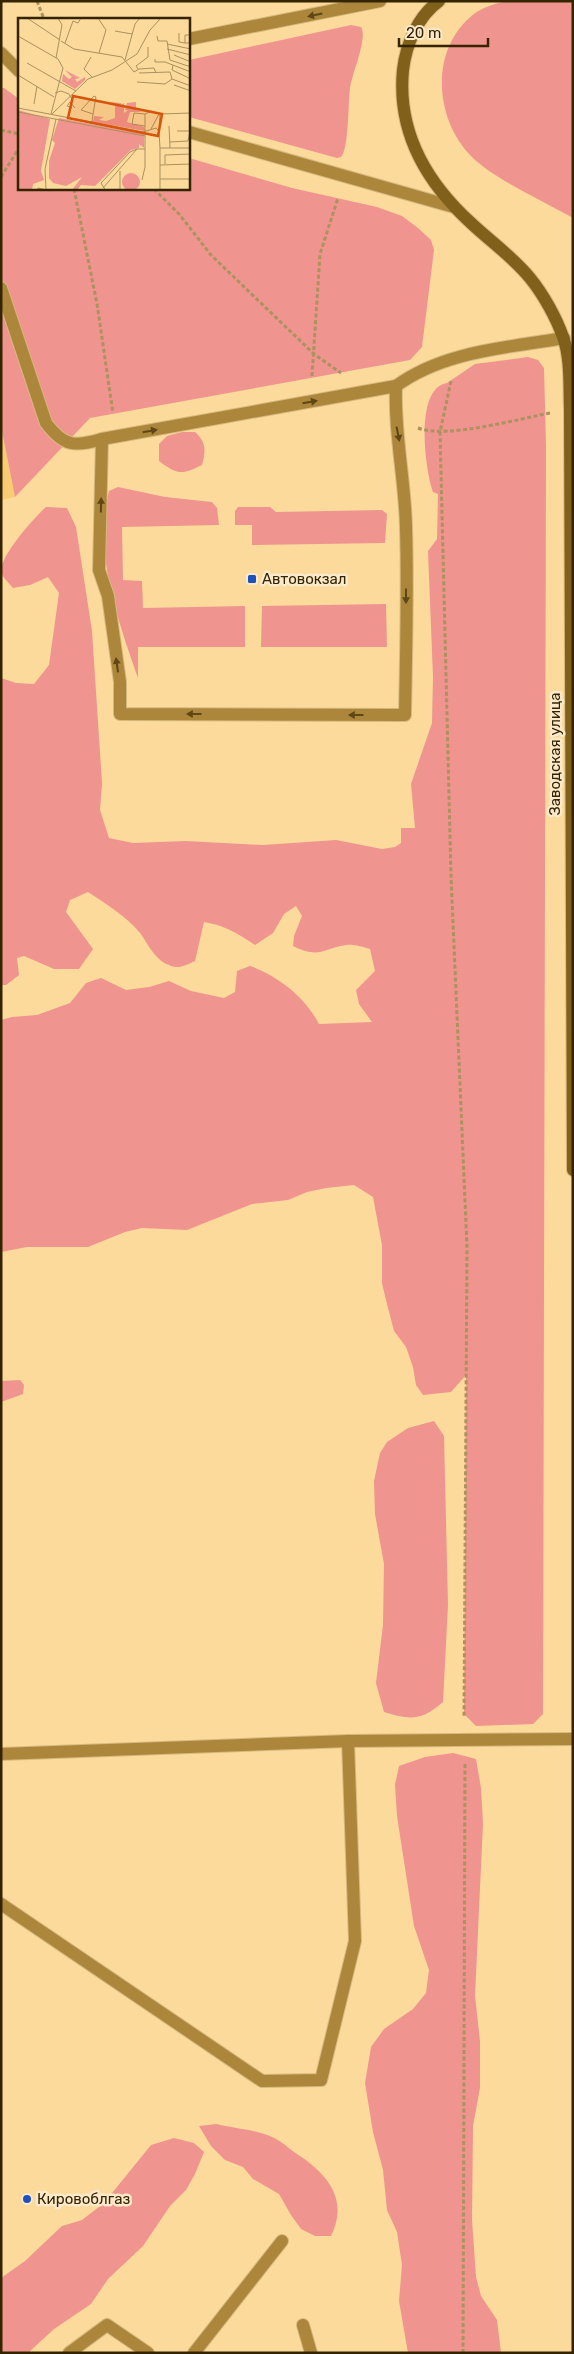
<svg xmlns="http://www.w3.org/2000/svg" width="574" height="2354" font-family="Rubik,sans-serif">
	<rect width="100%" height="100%" fill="#fbda9b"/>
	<!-- built -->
	<path fill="#f9cc73" d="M1 426 15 497 1 500Z"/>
	<!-- green -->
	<g fill="#f0948f">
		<path d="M506 1H573V218C543 201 494 179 472 157 434 119 429 49 474 14 483 7 495 4 506 1Z"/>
		<path d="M351 25 361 27C368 38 352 73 350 88 348 102 349 149 341 157L337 158 189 117V60Z"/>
		<path d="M1 88H4L19 99V189H189V158L292 188 377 207 402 216 418 228 431 240 434 250 422 347 410 360 90 418 15 497 1 426Z"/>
		<path d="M528 357 538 360 544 368 546 446 543 1714 533 1724 476 1726 464 1714 466 1375 451 1392 423 1395 416 1385 413 1367 406 1347 394 1331 385 1296 382 1283V1245L373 1197 354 1185 326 1188 307 1192 288 1200 252 1204 187 1230 142 1228 125 1232 88 1247H27L1 1252V1020L12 1017 37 1015 70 1003 86 983 101 978 126 990 149 987 169 981 191 991 224 998 235 992 237 971 250 966C278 976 305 997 319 1024L372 1022 359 1004 356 990 375 971 370 949C363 947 353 944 346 945 321 949 320 959 293 946L294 936 302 916 296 906 284 914 273 933 255 945C239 934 224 925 204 922L195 961C186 965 178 970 169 965 155 960 148 944 140 933 126 916 106 904 88 892L70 900 66 912 93 949 79 969H54L24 956 17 958 19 975 6 985H1V678L16 683 34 684 49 665 59 593 48 577 30 585 13 588C10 584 3 578 1 572 0 555 35 517 46 507L67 508 76 527 92 631 102 783 100 810 109 838 133 843 186 841 263 845 336 840 382 849 395 847 401 843V828H415L411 784 432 723 433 677 428 551 437 539 438 494 433 492C425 470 414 388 447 383L475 364Z"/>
		<path d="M182 432H195C206 442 206 450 202 465 182 475 178 475 159 461V444L167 436Z"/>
		<path d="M118 487 165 497 212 502 217 508 219 525 122 527 123 580 142 581 143 608 245 606V647H138V678C118 620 93 553 109 491Z"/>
		<path d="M238 507H270L276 512 382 510 387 514 385 543 252 545V525H235V511Z"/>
		<path d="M386 604 387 647H261L262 606Z"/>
		<path d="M20 1380 24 1385 23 1394 1 1402V1381Z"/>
		<path d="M434 1421 444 1436 448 1605 443 1702C421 1721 411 1720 384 1712L376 1683 383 1625 384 1564 375 1514 374 1481 380 1453 387 1442 408 1428Z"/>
		<path d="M453 1753 476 1759 481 1788 483 1823 475 1996 480 2041V2088L473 2126 472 2220 476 2277 481 2296 497 2320 501 2353H408L399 2301 402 2265 397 2232 387 2210 383 2170 373 2132 365 2083 371 2047 384 2029 413 2009 426 1993 429 1970 414 1926 397 1816 395 1785 399 1766 425 1757Z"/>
		<path d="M216 2124C233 2128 257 2130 272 2137 280 2140 287 2147 294 2152 325 2172 350 2197 331 2236H315L301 2229 291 2215 279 2194 253 2179 243 2167 225 2160 211 2146 199 2126Z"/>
		<path d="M174 2138 194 2143 204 2152 195 2174 186 2190 170 2206 143 2246 108 2279 91 2304 54 2329 28 2353H1V2278L25 2261 62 2226 82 2220 104 2203 151 2145Z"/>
	</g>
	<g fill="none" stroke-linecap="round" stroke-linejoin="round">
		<!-- service casing -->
		<g stroke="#d7b97f" stroke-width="14">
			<g id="service">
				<path d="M1 288 46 423C64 447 75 447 102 439L396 386C444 351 506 348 564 338"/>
				<path d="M102 439 99 570 108 596 120 682V714L405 715C406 653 408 590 406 527 405 480 394 433 396 386"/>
				<path d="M1 1754 348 1741 573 1739"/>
				<path d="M1 1904 262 2081 321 2080 355 1941 348 1741"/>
				<path d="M303 2325 311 2353"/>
				<path d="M69 2353 107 2325 148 2353"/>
				<path d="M194 2353 282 2241"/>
			</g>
		</g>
		<!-- tertiary casing -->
		<g stroke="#d7b97f" stroke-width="14">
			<g id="tertiary">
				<path d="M189 39 380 1"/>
				<path d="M1 53 19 71"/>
				<path d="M189 132 454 207"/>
			</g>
		</g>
		<!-- secondary casing -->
		<g stroke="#d7b97f" stroke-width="14">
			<path id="secondary" d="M439 1C418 16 406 44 403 70 397 132 426 182 471 223 490 241 513 257 530 278 543 294 556 317 563 337 571 359 569 386 570 409L573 1170"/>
		</g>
		<!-- path -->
		<g stroke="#ac925e" stroke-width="3" stroke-dasharray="4 2.5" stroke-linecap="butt">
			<path d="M37 1 44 19"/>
			<path d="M1 130 19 134"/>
			<path d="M1 177 19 148"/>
			<path d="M74 189 97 304 113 413"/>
			<path d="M154 189 179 214 211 255 314 354 341 373"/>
			<path d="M312 376 320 254 338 198"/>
			<path d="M451 381 440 432 451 876 467 1247 464 1718"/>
			<path d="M418 428C447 439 518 419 550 413"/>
			<path d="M463 2353 465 1762"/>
		</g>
		<!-- service -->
		<use href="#service" stroke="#ab863b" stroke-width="12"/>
		<!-- tertiary -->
		<use href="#tertiary" stroke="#ab863b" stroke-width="12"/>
		<!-- secondary -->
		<use href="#secondary" stroke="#80601a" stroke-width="12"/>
	</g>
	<!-- one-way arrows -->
	<defs><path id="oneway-solid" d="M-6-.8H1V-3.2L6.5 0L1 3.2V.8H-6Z" transform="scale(1.25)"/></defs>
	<g fill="#5e4615">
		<use href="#oneway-solid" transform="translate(315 15) rotate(168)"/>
		<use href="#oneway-solid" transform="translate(310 402) rotate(-10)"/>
		<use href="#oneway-solid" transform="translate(150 431) rotate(-10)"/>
		<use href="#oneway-solid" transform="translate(398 434) rotate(79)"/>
		<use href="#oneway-solid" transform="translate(101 505) rotate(-89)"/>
		<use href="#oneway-solid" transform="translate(406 596) rotate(90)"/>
		<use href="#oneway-solid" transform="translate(117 665) rotate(-98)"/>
		<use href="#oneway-solid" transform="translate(194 714) rotate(-180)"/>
		<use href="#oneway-solid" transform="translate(356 715) rotate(-180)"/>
	</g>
	<!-- markers -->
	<g fill="#1f51be" stroke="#fae9cb" stroke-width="2">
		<rect x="247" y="574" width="10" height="10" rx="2.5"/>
		<circle cx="27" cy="2199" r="5"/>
	</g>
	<g text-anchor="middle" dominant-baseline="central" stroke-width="5" stroke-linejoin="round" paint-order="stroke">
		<!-- poi labels -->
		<g font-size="15" fill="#342401" stroke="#fae9cb" text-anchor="start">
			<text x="262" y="579">Автовокзал</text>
			<text x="37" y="2199">Кировоблгаз</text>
		</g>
		<!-- street labels -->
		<g font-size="15" fill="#342401" stroke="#fae9cb">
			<text transform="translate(555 754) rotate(-90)">Заводская улица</text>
		</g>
	</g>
	<!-- overview -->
	<g transform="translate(18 18)">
		<rect width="172" height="172" fill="#fbda9b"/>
		<path d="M47 52 62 60 57 61 59 64 67 59V62L57 71 44 63 45 56 51 61 54 59ZM91 84 103 85V87L106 85V95L110 92H107L109 85 118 84V92L124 94H112L109 104 126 109 127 113 75 104 76 98 86 99 81 102 88 103 97 100V86ZM0 92 32 101 23 153 26 162 15 166 14 172H0ZM41 100 126 116V130L121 126V130L113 132 77 168 63 167 59 172H54L64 159 48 168 35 165 31 160V143L37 125 34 122ZM104 164a9 9 0 1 1 18 0a9 9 0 1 1-18 0Z" fill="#f0948f"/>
		<path fill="none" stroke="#ab915d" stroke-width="1" d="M9 0 42 22M80 0 88 12 81 35M97 13 114 16M161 15V24L167 25M173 17H167V25H173M0 18 40 41 45 50 33 96M139 18 140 23H149L152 42 173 49M43 23 56 31 104 39 116 54 121 51 136 50 138 55M47 25 55 3 60 5 63 0M149 26 173 31M149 31 173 37M156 37 173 44M73 39 66 51 74 59M38 40 44 7 40 0M137 41V44H147L173 54M107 42 117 6 122 0M9 45 58 73M155 47 154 52 173 61M120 51 118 48 130 39V29M121 55 152 54 154 61 173 68M0 57 36 79M119 64 147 66 154 61M156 67 173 73M37 75 43 73 51 76 55 83 53 85M16 86 19 68M0 90 125 114 138 110 141 113 142 130H173M54 90 49 88 52 84 57 90M0 94 127 118M34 96 70 61 94 52 119 36 132 12 143 0M142 96 173 95M74 104 75 96 78 79 76 78 63 92 75 96M127 108 114 106 116 95 127 96 134 93M151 108 152 130M133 111 141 96M141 114 142 96M152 124 170 123 172 113H159M142 130V173M147 146V137L173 136M142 147 173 146M102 153V173M142 161H173M124 162 127 149V96M85 170 119 131H127M28 172 27 151 38 101M19 173 20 170 33 173M88 173 83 165 112 134 119 131"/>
		<path fill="#d6540b" fill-opacity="0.15" stroke="#d6540b" stroke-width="2.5" d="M55 78 144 96 140 118 50 100Z"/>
		<rect width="172" height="172" fill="none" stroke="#342401" stroke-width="2.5"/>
	</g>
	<!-- border -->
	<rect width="574" height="2354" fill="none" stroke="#342401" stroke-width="5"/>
	<!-- scale -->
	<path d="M399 38v8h89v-8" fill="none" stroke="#342401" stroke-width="2.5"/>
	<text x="406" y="38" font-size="15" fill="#342401" stroke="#fae9cb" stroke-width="4" paint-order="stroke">20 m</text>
</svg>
